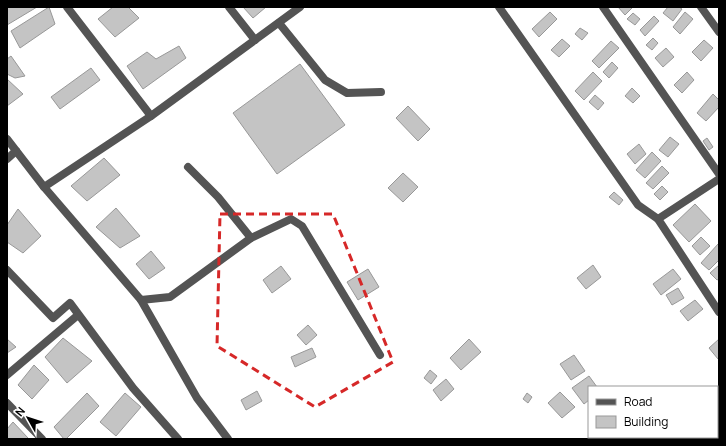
<svg xmlns="http://www.w3.org/2000/svg" width="726" height="446" font-family="Manrope,sans-serif">
	<rect width="100%" height="100%" fill="#fff"/>
	<!-- building -->
	<g fill="#c4c4c4" stroke="#989898">
		<path d="M7 7H37L7 25Z"/>
		<path d="M49 7 55 24 20 48 11 31Z"/>
		<path d="M113 7H128L139 18 115 37 98 19Z"/>
		<path d="M243 7H266L253 18Z"/>
		<path d="M618 7H633L625 15Z"/>
		<path d="M668 7H679L682 9 673 21 663 13Z"/>
		<path d="M550 12 557 19 539 37 532 29Z"/>
		<path d="M685 12 693 19 680 34 673 27Z"/>
		<path d="M633 13 640 19 635 25 627 19Z"/>
		<path d="M654 16 659 21 645 36 640 30Z"/>
		<path d="M580 28 588 33 582 40 575 34Z"/>
		<path d="M653 38 658 43 652 50 646 45Z"/>
		<path d="M562 39 570 46 559 57 551 50Z"/>
		<path d="M704 40 713 48 701 61 692 52Z"/>
		<path d="M611 41 619 48 599 68 592 61Z"/>
		<path d="M179 46 186 58 143 89 127 66 147 52 156 59Z"/>
		<path d="M666 48 674 57 663 67 655 58Z"/>
		<path d="M11 56 25 76 15 78 7 74V59Z"/>
		<path d="M612 62 618 68 609 78 603 72Z"/>
		<path d="M300 64 345 125 277 174 233 113Z"/>
		<path d="M91 68 100 80 60 109 51 97Z"/>
		<path d="M593 72 602 81 584 100 575 91Z"/>
		<path d="M687 72 694 80 682 93 674 85Z"/>
		<path d="M7 79 23 94 7 106Z"/>
		<path d="M632 88 640 96 633 103 625 96Z"/>
		<path d="M713 94 719 100V107L706 121 697 113Z"/>
		<path d="M595 95 604 103 598 110 589 102Z"/>
		<path d="M408 106 430 129 418 141 396 118Z"/>
		<path d="M670 137 679 144 668 157 659 150Z"/>
		<path d="M707 138 713 147 709 150 703 141Z"/>
		<path d="M639 144 646 154 635 164 627 154Z"/>
		<path d="M652 152 661 161 645 178 636 170Z"/>
		<path d="M104 158 120 175 87 201 71 186Z"/>
		<path d="M662 166 669 173 653 189 646 183Z"/>
		<path d="M403 173 418 187 403 202 388 188Z"/>
		<path d="M662 186 668 192 660 200 654 194Z"/>
		<path d="M614 192 623 200 619 205 609 197Z"/>
		<path d="M695 204 711 221 689 242 673 225Z"/>
		<path d="M116 208 140 236 120 248 96 227Z"/>
		<path d="M18 209 41 236 23 253 7 242V225Z"/>
		<path d="M701 237 710 246 700 255 692 246Z"/>
		<path d="M718 244 719 246V260L709 270 701 263Z"/>
		<path d="M151 251 165 268 149 279 136 264Z"/>
		<path d="M593 265 601 277 586 289 577 278Z"/>
		<path d="M719 265V279L717 280 710 273Z"/>
		<path d="M281 266 291 279 272 293 263 280Z"/>
		<path d="M368 269 379 287 358 300 347 282Z"/>
		<path d="M673 269 681 279 661 295 653 284Z"/>
		<path d="M678 288 684 298 672 305 666 295Z"/>
		<path d="M695 300 703 309 688 321 680 311Z"/>
		<path d="M308 325 317 335 306 345 297 335Z"/>
		<path d="M63 338 92 361 67 383 45 357Z"/>
		<path d="M7 339 16 347 7 353Z"/>
		<path d="M469 339 481 352 461 370 450 358Z"/>
		<path d="M719 339V359H718L709 348Z"/>
		<path d="M312 348 316 357 295 367 291 357Z"/>
		<path d="M574 355 585 371 571 380 560 364Z"/>
		<path d="M34 365 49 380 32 399 18 385Z"/>
		<path d="M430 370 437 376 431 384 424 378Z"/>
		<path d="M589 376 597 387H589V400L584 404 572 388Z"/>
		<path d="M446 379 454 389 441 401 433 390Z"/>
		<path d="M257 391 262 401 246 410 241 400Z"/>
		<path d="M560 392 575 407 562 418 548 403Z"/>
		<path d="M87 393 99 406 66 439H64L54 427Z"/>
		<path d="M125 393 141 407 116 436 100 422Z"/>
		<path d="M527 393 532 397 528 403 523 399Z"/>
		<path d="M13 422 28 438 27 439H7V429Z"/>
	</g>
	<g fill="none" stroke-linecap="round" stroke-linejoin="round">
		<!-- street -->
		<g stroke="#545454" stroke-width="8">
			<path d="M67 7 151 116 300 7"/>
			<path d="M229 7 255 40"/>
			<path d="M499 7 638 205 658 219"/>
			<path d="M603 7 719 174"/>
			<path d="M701 7 719 32"/>
			<path d="M279 23 325 80 347 93 381 92"/>
			<path d="M7 139 44 187 151 116"/>
			<path d="M7 159 16 151"/>
			<path d="M719 179 658 219 719 312"/>
			<path d="M44 187 141 300 170 297 251 238 218 197 188 167"/>
			<path d="M251 238 291 219 302 226 380 355"/>
			<path d="M7 270 53 318 70 303 133 388 178 439"/>
			<path d="M141 300 197 398 228 439"/>
			<path d="M7 375 78 315"/>
			<path d="M7 403 42 439"/>
		</g>
	</g>
	<!-- marked area -->
	<path fill="none" stroke="#d62828" stroke-width="3" stroke-dasharray="8 5" stroke-linejoin="round" d="M220 214H333L393 362 315 407 217 346Z"/>
	<!-- border -->
	<rect width="726" height="446" fill="none" stroke="#000000" stroke-width="16"/>
	<!-- legend -->
	<rect x="588" y="386" width="130" height="52" fill="#ffffff" stroke="#999999"/>
	<rect x="596" y="399" width="20" height="6" fill="#545454" stroke="#999999"/>
	<text x="624" y="406" font-size="12" fill="#000000">Road</text>
	<rect x="596" y="416" width="20" height="12" fill="#c4c4c4" stroke="#999999"/>
	<text x="624" y="426" font-size="12" fill="#000000">Building</text>
	<!-- north arrow -->
	<g transform="translate(28 418) rotate(309)" stroke="#ffffff" stroke-width="3" paint-order="stroke">
	<path d="M0-3L7 15L0 10L-7 15Z" fill="#000000"/>
	<text y="-6" font-size="11" font-weight="bold" text-anchor="middle" fill="#000000">N</text>
	</g>
</svg>
